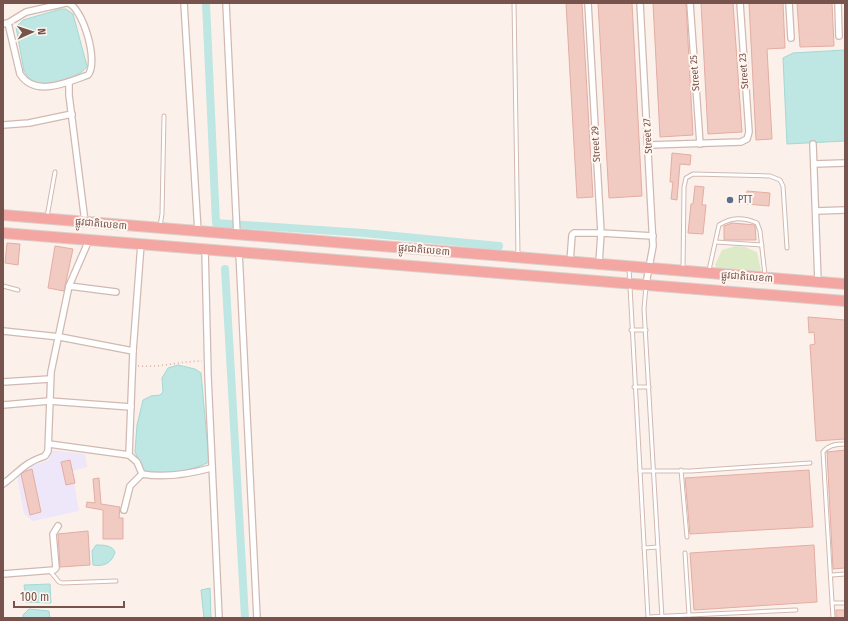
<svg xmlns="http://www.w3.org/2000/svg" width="848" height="621" font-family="'Fira Sans Condensed','Noto Sans Khmer',sans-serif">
	<rect width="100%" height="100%" fill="#fcf1ea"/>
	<!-- education -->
	<path fill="#eee6f9" d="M50 450 85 454 87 467 72 471 79 511 33 521 24 514 17 475 22 469 49 460Z"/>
	<!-- green -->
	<path fill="#ddeac8" d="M736 246 745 247 757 252 761 271 717 268 715 265 722 250Z"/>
	<!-- water -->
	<g fill="#bee6e3" stroke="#a4d8d4">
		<path d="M61 9H66L73 14 87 66C83 76 49 87 38 83 31 81 28 77 24 71L16 27 23 20Z"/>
		<path d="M845 50V141L787 144 783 58 793 53Z"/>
		<path d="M178 365 195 369 201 373 209 462C190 472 166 474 144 472L135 452 137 425 143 400 151 396 160 395 163 392 162 378 168 368Z"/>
		<path d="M96 545C103 545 112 545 115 552 112 563 104 567 93 565L92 551Z"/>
		<path d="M50 584 51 603 26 602 24 585Z"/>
		<path d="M210 588 211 618H204L201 590Z"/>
		<path d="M29 609 49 611 50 618H23V615Z"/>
	</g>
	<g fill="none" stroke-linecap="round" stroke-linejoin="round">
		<!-- canal -->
		<g stroke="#bee6e3" stroke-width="8">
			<path d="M206 3 216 223 364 233 499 246"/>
			<path d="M225 269 245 618"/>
		</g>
	</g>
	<!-- building -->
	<g fill="#f1cac2" stroke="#e3ada2">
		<path d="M566 3H582L593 197 577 198Z"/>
		<path d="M598 3H632L642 196 609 198Z"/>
		<path d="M653 3H686L693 135 660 137Z"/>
		<path d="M701 3H733L742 132 708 134Z"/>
		<path d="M749 3H783L785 48 767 49 772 139 756 140Z"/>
		<path d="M797 3H832L834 46 800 47Z"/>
		<path d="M672 153 691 155 690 165 680 164 677 200 671 199 673 182H670Z"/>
		<path d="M695 186 704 187 702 205H706L703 234 688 233 691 204H693Z"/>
		<path d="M747 191 770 193 769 206 746 204Z"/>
		<path d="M732 223 755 225 756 240H724V226Z"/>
		<path d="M7 243 20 244 18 265 5 263Z"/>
		<path d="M55 246 73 249 64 291 48 288Z"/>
		<path d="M808 317 845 320V439L816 441 810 345 815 344 814 332 809 333Z"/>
		<path d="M845 450V568L833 569 827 452Z"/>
		<path d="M70 460 75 483 66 485 61 462Z"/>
		<path d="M32 469 41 512 30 515 21 474 26 471Z"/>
		<path d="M809 470 813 527 690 534 685 478Z"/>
		<path d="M99 478 101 504 120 507 119 518H123V539H103V510L86 507 87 502 95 503 93 479Z"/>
		<path d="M88 531 90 565 60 567 58 534Z"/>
		<path d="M814 545 817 602 694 610 690 553Z"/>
		<rect x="836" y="610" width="9" height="8"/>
	</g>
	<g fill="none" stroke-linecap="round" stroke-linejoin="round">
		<!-- lane casing -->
		<g stroke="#d1b9b1" stroke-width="5">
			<g id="lane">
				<path d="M514 3 518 255"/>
				<path d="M47 217 55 172"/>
				<path d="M160 226 162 214 164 116"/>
				<path d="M716 242 762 245"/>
				<path d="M629 268 648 618"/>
				<path d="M683 270 684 187 686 178 693 174 770 176 780 180 783 186 787 248"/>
				<path d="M709 270 719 225C732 217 743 217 757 223L760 231 765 275"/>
				<path d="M3 286 18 290"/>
				<path d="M646 286 644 309 662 618"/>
				<path d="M631 330H646"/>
				<path d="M634 387H649"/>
				<path d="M681 470 687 537"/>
				<path d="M640 471H691L810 463"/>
				<path d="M644 548 658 547"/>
				<path d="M685 553 689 615"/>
				<path d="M50 571 59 582 62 583 116 581"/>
				<path d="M832 575 845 574"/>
				<path d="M832 603H845"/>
				<path d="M648 617 796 610"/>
				<path d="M833 618 823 452C828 445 836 444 845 444"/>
			</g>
		</g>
		<!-- street casing -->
		<g stroke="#d1b9b1" stroke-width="8">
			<g id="street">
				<path d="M184 3 198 232"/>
				<path d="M226 3 237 235"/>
				<path d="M588 3 601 233 653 236"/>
				<path d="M640 3 653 246 646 284"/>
				<path d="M690 3 700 144"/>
				<path d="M789 3 791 38"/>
				<path d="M838 3 839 36"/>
				<path d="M8 23 20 74C35 98 68 82 88 75 99 62 83 8 68 3"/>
				<path d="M3 24 8 23 26 12 66 3"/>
				<path d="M69 82V95L85 222"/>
				<path d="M3 125 29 123 72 114"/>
				<path d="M813 144 818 282"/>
				<path d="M649 145 741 142 747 139 749 132 740 3"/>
				<path d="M814 164 845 163"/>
				<path d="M816 211 845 210"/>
				<path d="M205 249 208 376 219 618"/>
				<path d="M239 252 257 618"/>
				<path d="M570 262 572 235 574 233H601L599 264"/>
				<path d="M69 286 116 292"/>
				<path d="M3 331 60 337 133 351"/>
				<path d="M3 382 50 379"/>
				<path d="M3 405 49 401 131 407"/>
				<path d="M49 444 129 455 137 462 142 474C165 478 189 474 211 468"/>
				<path d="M129 455 133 351 141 244"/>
				<path d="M3 484C21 471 22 464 45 456L48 451 51 372 69 286 89 240"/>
				<path d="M124 510 130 486 142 474"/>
				<path d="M3 574 54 570 56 568 53 534 58 526"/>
			</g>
		</g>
		<!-- highway casing -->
		<g stroke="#d9cfcd" stroke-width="12">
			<g id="highway">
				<path d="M3 215 845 284"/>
				<path d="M3 233 845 301"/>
			</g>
		</g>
		<!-- path -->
		<path stroke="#d7ada4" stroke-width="1.5" stroke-dasharray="1 3" stroke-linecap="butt" d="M138 366C161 368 180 361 202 361"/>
		<!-- lane -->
		<use href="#lane" stroke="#fff" stroke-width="3"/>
		<!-- street -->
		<use href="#street" stroke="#fff" stroke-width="5.5"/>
		<!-- highway -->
		<use href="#highway" stroke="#f4a6a2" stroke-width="10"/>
	</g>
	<!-- markers -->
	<circle fill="#5c6f8a" stroke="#fff6f0" stroke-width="1.5" cx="730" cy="200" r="4"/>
	<g text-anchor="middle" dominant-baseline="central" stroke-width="4" stroke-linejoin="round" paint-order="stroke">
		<!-- street labels -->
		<g font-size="10" fill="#77534d" stroke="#fff6f0">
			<text transform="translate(744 71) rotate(-94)">Street 23</text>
			<text transform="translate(695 73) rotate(-94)">Street 25</text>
			<text transform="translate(648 136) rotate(-93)">Street 27</text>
			<text transform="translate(596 144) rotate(-93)">Street 29</text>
			<text transform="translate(101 224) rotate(5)">ផ្លូវជាតិលេខ៣</text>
			<text transform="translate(424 250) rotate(5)">ផ្លូវជាតិលេខ៣</text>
			<text transform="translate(747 277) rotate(4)">ផ្លូវជាតិលេខ៣</text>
		</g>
		<!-- service labels -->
		<g font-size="10" fill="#4e5e75" stroke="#fff6f0" text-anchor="start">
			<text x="738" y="200">PTT</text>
		</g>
	</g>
	<!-- border -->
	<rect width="848" height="621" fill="none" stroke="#77534d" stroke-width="8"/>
	<!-- north arrow -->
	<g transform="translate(32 32) rotate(87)" stroke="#fff6f0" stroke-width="3" paint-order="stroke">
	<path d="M0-3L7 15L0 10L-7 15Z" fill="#77534d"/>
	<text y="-6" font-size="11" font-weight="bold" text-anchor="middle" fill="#77534d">N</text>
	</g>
	<!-- scale -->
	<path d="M14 601v6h110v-6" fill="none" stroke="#77534d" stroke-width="2"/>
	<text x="20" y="601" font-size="12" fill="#77534d" stroke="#fff6f0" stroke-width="3" paint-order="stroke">100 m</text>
</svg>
